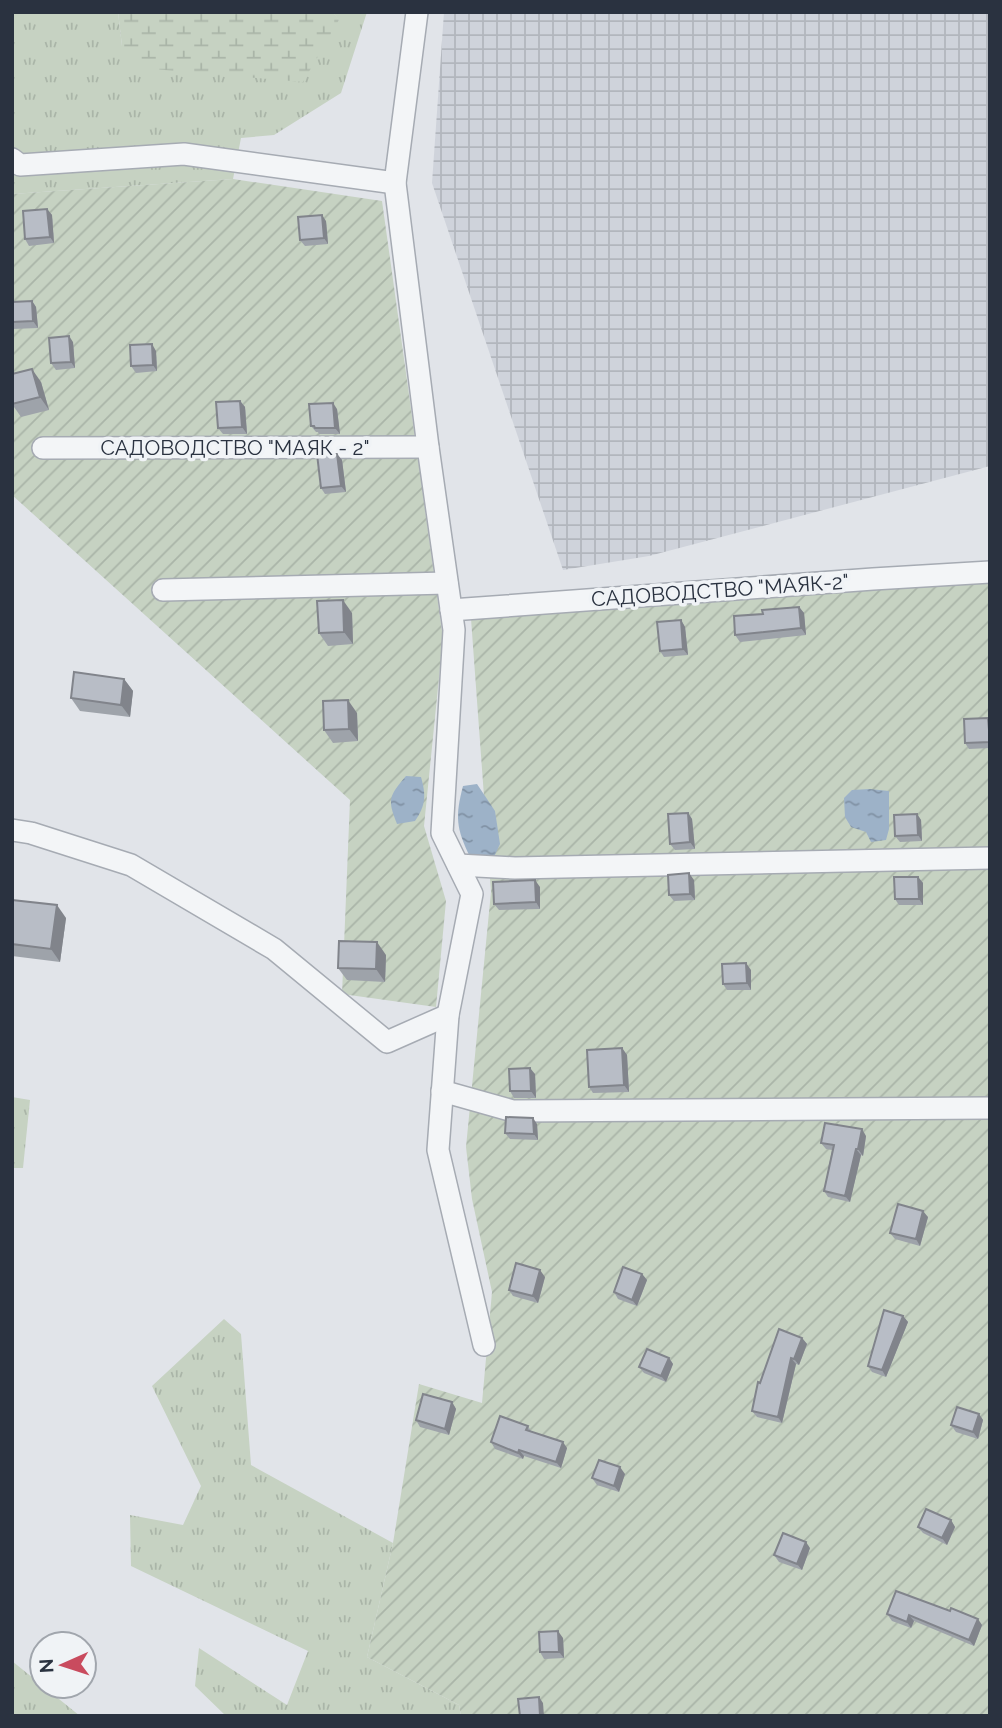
<svg xmlns="http://www.w3.org/2000/svg" width="1002" height="1728" font-family="Raleway,sans-serif">
	<defs>
		<pattern id="industrial-grid" width="8" height="8" patternUnits="userSpaceOnUse" patternTransform="scale(1.75)"><rect width="8" height="8" fill="#cfd3db"/><path d="M0 4h8M4 0v8" fill="none" stroke="#b2b6bd"/></pattern>
		<pattern id="grass-tufts" width="24" height="20" patternUnits="userSpaceOnUse" patternTransform="scale(1.75)"><rect width="24" height="20" fill="#c6d2c2"/><path d="M3 7l-1-3M5 7V3M7 7l1-3M15 17l-1-3M17 17v-4M19 17l1-3" fill="none" stroke="#aab5a8"/></pattern>
		<pattern id="wetland-marsh" width="20" height="14" patternUnits="userSpaceOnUse" patternTransform="scale(1.75)"><rect width="20" height="14" fill="#c6d2c2"/><path d="M1 5h8M5 5V1M11 12h8M15 12V8" fill="none" stroke="#aab5a8"/></pattern>
		<pattern id="garden-furrows" width="10" height="10" patternUnits="userSpaceOnUse" patternTransform="scale(1.75)"><rect width="10" height="10" fill="#c6d2c2"/><path d="M-1 1l2-2M0 10L10 0M9 11l2-2" fill="none" stroke="#aab5a8"/></pattern>
		<pattern id="water-ripples" width="26" height="14" patternUnits="userSpaceOnUse" patternTransform="scale(1.75)"><rect width="26" height="14" fill="#9db2c8"/><path d="M2 4q2-2 4 0t4 0M15 11q2-2 4 0t4 0" fill="none" stroke="#8091a4"/></pattern>
	</defs>
	<rect width="100%" height="100%" fill="#e1e4e9"/>
	<!-- industrial -->
	<path fill="url(#industrial-grid)" d="M444 12H990V466L649 556 563 570 432 183Z"/>
	<!-- grass -->
	<g fill="url(#grass-tufts)">
		<path d="M12 12H118L122 46 339 21 333 12H367L341 93 274 135 241 138 233 179 12 194Z"/>
		<path d="M12 1097 30 1100 23 1168H12Z"/>
		<path d="M224 1319 241 1334 251 1465 393 1543 367 1657 459 1705 461 1716H226L195 1686 199 1648 287 1705 308 1651 131 1566 130 1515 183 1525 201 1486 152 1386Z"/>
		<path d="M12 1661 80 1716H12Z"/>
	</g>
	<!-- wetland -->
	<path fill="url(#wetland-marsh)" d="M118 12H333L339 20 303 82 153 69 122 46Z"/>
	<!-- garden -->
	<g fill="url(#garden-furrows)">
		<path d="M233 179 382 201 443 638 424 826 446 901 436 1007 342 994 350 800 12 495V194Z"/>
		<path d="M990 576V1716H461L459 1705 367 1657 393 1543 419 1384 482 1403 492 1292 472 1199 466 1147 491 892 470 605Z"/>
	</g>
	<!-- water -->
	<g fill="url(#water-ripples)">
		<path d="M406 776 421 777C426 795 426 805 415 821L397 824C387 799 389 796 406 776Z"/>
		<path d="M477 784 495 811 500 844 493 859 470 857C456 828 455 817 463 786Z"/>
		<path d="M870 789 889 791V829L886 840 871 842 866 832 851 827 845 817 844 798 852 790Z"/>
	</g>
	<g fill="none" stroke-linecap="round" stroke-linejoin="round">
		<!-- street casing -->
		<g stroke="#a6abb3" stroke-width="24">
			<g id="street">
				<path d="M417 12 395 183 428 447 454 630 442 833 472 894 448 1015 438 1150 484 1345"/>
				<path d="M12 159 20 165 184 154 395 183"/>
				<path d="M43 448 428 447"/>
				<path d="M163 590 447 583"/>
				<path d="M451 610 873 579 990 572"/>
				<path d="M12 830 31 833 131 865 274 949 387 1042 448 1015"/>
				<path d="M458 865 515 868 990 858"/>
				<path d="M442 1091 513 1111 990 1108"/>
			</g>
		</g>
		<!-- street -->
		<use href="#street" stroke="#f3f5f7" stroke-width="21"/>
	</g>
	<!-- wall -->
	<g fill="#9ea3aa">
		<path d="M47 209 52 215 54 243 29 246 25 239Z"/>
		<path d="M326 221 328 244 305 246 300 240Z"/>
		<path d="M32 301 36 307 38 328 12 329V302Z"/>
		<path d="M73 342 75 368 56 370 51 363Z"/>
		<path d="M156 351 157 371 136 373 131 366Z"/>
		<path d="M41 382 49 410 21 417 12 404Z"/>
		<path d="M240 401 245 407 247 434H223L218 428Z"/>
		<path d="M337 409 340 434H319L318 432H316L311 426Z"/>
		<path d="M337 454 342 460 346 492 325 494 321 488Z"/>
		<path d="M799 607 804 613 806 635 740 642 735 635 763 614Z"/>
		<path d="M352 613 353 644 328 646 319 633Z"/>
		<path d="M681 620 685 627 688 655 664 657 660 651Z"/>
		<path d="M124 679 133 691 130 717 80 711 71 698Z"/>
		<path d="M357 713 358 741 333 743 324 730Z"/>
		<path d="M988 718 990 720V748L969 749 965 743Z"/>
		<path d="M688 813 692 819 695 849 675 850 670 844Z"/>
		<path d="M917 814 921 820 922 841 900 842 895 836Z"/>
		<path d="M918 877 923 883V905H899L895 899Z"/>
		<path d="M694 880 695 900 674 901 669 895Z"/>
		<path d="M540 887V909L499 910 494 904Z"/>
		<path d="M12 900 66 918 60 962 12 956Z"/>
		<path d="M386 955 385 982 347 980 338 968Z"/>
		<path d="M751 970V990H727L723 984Z"/>
		<path d="M622 1048 627 1055 629 1092 593 1093 589 1087Z"/>
		<path d="M535 1074 536 1098H514L510 1091Z"/>
		<path d="M537 1124 538 1140 510 1139 505 1133Z"/>
		<path d="M866 1136 863 1156 861 1155 850 1202 828 1197 824 1191 832 1150 826 1149 821 1143Z"/>
		<path d="M928 1217 920 1246 895 1239 890 1233Z"/>
		<path d="M642 1274 647 1280 637 1306 618 1299 614 1292Z"/>
		<path d="M545 1277 538 1303 513 1296 509 1290Z"/>
		<path d="M903 1316 908 1322 886 1377 872 1372 868 1366Z"/>
		<path d="M802 1338 807 1344 799 1365 796 1364 782 1423 757 1417 752 1411 760 1383Z"/>
		<path d="M669 1358 673 1364 666 1382 644 1373 639 1367Z"/>
		<path d="M452 1402 456 1409 449 1435 420 1427 416 1420Z"/>
		<path d="M979 1414 983 1420 978 1439 956 1432 951 1425Z"/>
		<path d="M528 1426 531 1431 567 1448 561 1468 524 1456 523 1459 495 1449 491 1442Z"/>
		<path d="M625 1474 619 1492 597 1485 592 1478Z"/>
		<path d="M951 1520 955 1527 947 1545 923 1533 918 1527Z"/>
		<path d="M810 1548 802 1570 779 1562 774 1555Z"/>
		<path d="M950 1611 982 1625 974 1646 914 1621 911 1628 892 1621 887 1614Z"/>
		<path d="M563 1638 564 1658 544 1659 540 1652Z"/>
	</g>
	<!-- shaded-wall -->
	<g fill="#81848b">
		<path d="M47 209 52 215 54 243 50 237Z"/>
		<path d="M322 215 326 221 328 244 324 238Z"/>
		<path d="M32 301 36 307 38 328 33 321Z"/>
		<path d="M69 336 73 342 75 368 71 362Z"/>
		<path d="M152 344 156 351 157 371 153 365Z"/>
		<path d="M32 369 41 382 49 410 40 397Z"/>
		<path d="M240 401 245 407 247 434 242 427Z"/>
		<path d="M333 403 337 409 340 434 335 428Z"/>
		<path d="M337 454 342 460 346 492 341 486Z"/>
		<path d="M343 600 352 613 353 644 344 632Z"/>
		<path d="M799 607 804 613 806 635 801 628Z"/>
		<path d="M681 620 685 627 688 655 683 649Z"/>
		<path d="M124 679 133 691 130 717 121 705Z"/>
		<path d="M348 700 357 713 358 741 349 729Z"/>
		<path d="M688 813 692 819 695 849 690 842Z"/>
		<path d="M917 814 921 820 922 841 918 835Z"/>
		<path d="M689 873 694 880 695 900 690 894Z"/>
		<path d="M918 877 923 883V905L919 899Z"/>
		<path d="M535 880 540 887V909L536 902Z"/>
		<path d="M57 905 66 918 60 962 51 949Z"/>
		<path d="M377 942 386 955 385 982 376 969Z"/>
		<path d="M746 963 751 970V990L747 983Z"/>
		<path d="M622 1048 627 1055 629 1092 624 1085Z"/>
		<path d="M530 1068 535 1074 536 1098 531 1091Z"/>
		<path d="M533 1118 537 1124 538 1140 534 1134Z"/>
		<path d="M862 1129 866 1136 863 1156 858 1149Z"/>
		<path d="M856 1149 861 1155 850 1202 845 1196Z"/>
		<path d="M923 1211 928 1217 920 1246 916 1239Z"/>
		<path d="M540 1270 545 1277 538 1303 533 1296Z"/>
		<path d="M642 1274 647 1280 637 1306 632 1300Z"/>
		<path d="M903 1316 908 1322 886 1377 882 1370Z"/>
		<path d="M802 1338 807 1344 799 1365 794 1359Z"/>
		<path d="M669 1358 673 1364 666 1382 661 1376Z"/>
		<path d="M791 1358 796 1364 782 1423 778 1417Z"/>
		<path d="M452 1402 456 1409 449 1435 445 1429Z"/>
		<path d="M979 1414 983 1420 978 1439 973 1432Z"/>
		<path d="M563 1442 567 1448 561 1468 556 1462Z"/>
		<path d="M519 1450 524 1456 523 1459 518 1453Z"/>
		<path d="M620 1467 625 1474 619 1492 614 1486Z"/>
		<path d="M951 1520 955 1527 947 1545 942 1538Z"/>
		<path d="M806 1542 810 1548 802 1570 797 1564Z"/>
		<path d="M909 1615 914 1621 911 1628 907 1622Z"/>
		<path d="M978 1619 982 1625 974 1646 969 1640Z"/>
		<path d="M558 1631 563 1638 564 1658 559 1652Z"/>
		<path d="M539 1697 543 1703 544 1716H540Z"/>
	</g>
	<!-- building -->
	<g fill="#b8bdc6" stroke="#81848b" stroke-width="2">
		<path d="M47 209 50 237 25 239 23 211Z"/>
		<path d="M322 215 324 238 300 240 298 217Z"/>
		<path d="M32 301 33 321 12 322V302Z"/>
		<path d="M69 336 71 362 51 363 49 338Z"/>
		<path d="M152 344 153 365 131 366 130 345Z"/>
		<path d="M32 369 40 397 12 404V374Z"/>
		<path d="M240 401 242 427 218 428 216 402Z"/>
		<path d="M333 403 335 428H315L314 426H311L309 404Z"/>
		<path d="M317 454H337L341 486 321 488Z"/>
		<path d="M343 600 344 632 319 633 317 601Z"/>
		<path d="M799 607 801 628 735 635 734 616 763 614 762 610Z"/>
		<path d="M681 620 683 649 660 651 657 622Z"/>
		<path d="M74 672 124 679 121 705 71 698Z"/>
		<path d="M348 700 349 729 324 730 323 701Z"/>
		<path d="M988 718 990 742 965 743 964 719Z"/>
		<path d="M688 813 690 842 670 844 668 814Z"/>
		<path d="M917 814 918 835 895 836 894 815Z"/>
		<path d="M689 873 690 894 669 895 668 875Z"/>
		<path d="M894 877H918L919 899H895Z"/>
		<path d="M535 880 536 902 494 904 493 882Z"/>
		<path d="M12 900 57 905 51 949 12 944Z"/>
		<path d="M339 941 377 942 376 969 338 968Z"/>
		<path d="M746 963 747 983 723 984 722 964Z"/>
		<path d="M622 1048 624 1085 589 1087 587 1050Z"/>
		<path d="M530 1068 531 1091H510L509 1069Z"/>
		<path d="M506 1117 533 1118 534 1134 505 1133Z"/>
		<path d="M825 1123 862 1129 858 1149H856L845 1196 824 1191 834 1145 821 1143Z"/>
		<path d="M898 1204 923 1211 916 1239 890 1233Z"/>
		<path d="M516 1263 540 1270 533 1296 509 1290Z"/>
		<path d="M623 1267 642 1274 632 1300 614 1292Z"/>
		<path d="M884 1310 903 1316 882 1370 868 1366Z"/>
		<path d="M779 1329 802 1338 794 1359 791 1358 778 1417 752 1411 758 1382 760 1383Z"/>
		<path d="M647 1349 669 1358 661 1376 639 1367Z"/>
		<path d="M423 1394 452 1402 445 1429 416 1420Z"/>
		<path d="M957 1407 979 1414 973 1432 951 1425Z"/>
		<path d="M500 1416 528 1426 526 1430 563 1442 556 1462 519 1450 518 1453 491 1442Z"/>
		<path d="M599 1460 620 1467 614 1486 592 1478Z"/>
		<path d="M926 1509 951 1520 942 1538 918 1527Z"/>
		<path d="M783 1533 806 1542 797 1564 774 1555Z"/>
		<path d="M896 1591 950 1611 951 1608 978 1619 969 1640 909 1615 907 1622 887 1614Z"/>
		<path d="M558 1631 559 1652H540L539 1632Z"/>
		<path d="M539 1697 540 1716H520L518 1699Z"/>
	</g>
	<g text-anchor="middle" dominant-baseline="central" stroke-width="7" stroke-linejoin="round" paint-order="stroke">
		<!-- street labels -->
		<g font-size="21" fill="#2a3240" stroke="#f0f3f6">
			<text x="235" y="447">САДОВОДСТВО "МАЯК - 2"</text>
			<text transform="translate(720 590) rotate(-4)">САДОВОДСТВО "МАЯК-2"</text>
		</g>
	</g>
	<!-- border -->
	<rect width="1002" height="1728" fill="none" stroke="#2a3240" stroke-width="28"/>
	<!-- north arrow -->
	<g transform="translate(63 1665) rotate(267)"><circle r="33" fill="#f0f3f6" stroke="#a1a6ad" stroke-width="2"/>
	<path d="M0-5L12 26L0 18L-12 26Z" fill="#c94b5e"/>
	<text y="-10" font-size="19" font-weight="bold" text-anchor="middle" fill="#2a3240">N</text>
	</g>
</svg>
